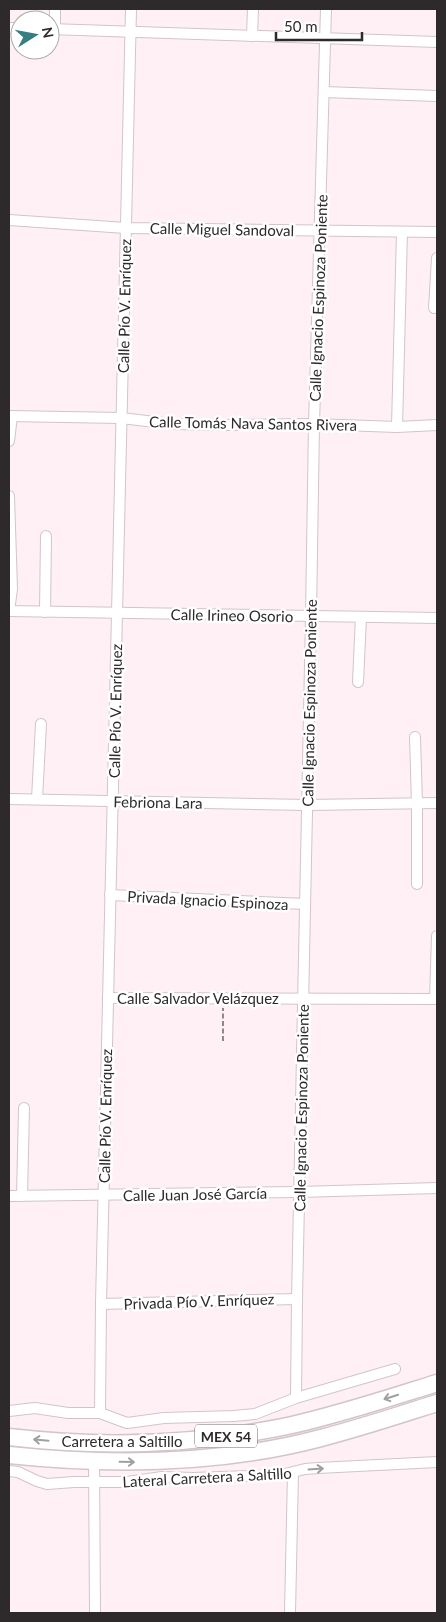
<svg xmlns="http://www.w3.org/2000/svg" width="446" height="1622" font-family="Lato,sans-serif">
	<rect width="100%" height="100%" fill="#fef0f5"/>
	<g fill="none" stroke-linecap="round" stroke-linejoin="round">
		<!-- street casing -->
		<g stroke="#d2c5c9" stroke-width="12">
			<g id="street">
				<path d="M9 28H20"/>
				<path d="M50 29 437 42"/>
				<path d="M55 29V9"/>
				<path d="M252 36 253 9"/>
				<path d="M324 92 437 96"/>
				<path d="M9 220 126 228 437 232"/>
				<path d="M434 308 437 258"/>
				<path d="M9 416 121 418 172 424 223 425 314 424 397 427 437 425"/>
				<path d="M397 427 402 232"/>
				<path d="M9 441 12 416"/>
				<path d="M9 496 12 589 9 611 437 618"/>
				<path d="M45 612 46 536"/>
				<path d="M358 682 361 617"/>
				<path d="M415 737 417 803V884"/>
				<path d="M9 799 307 805 437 803"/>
				<path d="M37 799 41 724"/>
				<path d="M110 895 305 904"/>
				<path d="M108 998 437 999"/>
				<path d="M435 999 437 936"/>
				<path d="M9 1196 299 1192 437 1188"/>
				<path d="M22 1196 24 1108"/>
				<path d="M101 1304 297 1299"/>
				<path d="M296 1398 297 1299 311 616 314 424 326 9"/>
				<path d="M9 1411 35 1408 68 1413H100L127 1423 164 1418 234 1416 255 1414 296 1398 395 1369"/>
				<path d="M100 1413 101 1304 131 9"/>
				<path d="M94 1461 95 1613"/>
				<path d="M9 1471 18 1472 37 1481 47 1484 74 1482H127L162 1477 193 1478 281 1475 305 1469 318 1468 437 1462"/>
				<path d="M290 1613 293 1473"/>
			</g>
		</g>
		<!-- primary casing -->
		<g stroke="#d2c5c9" stroke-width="19">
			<g id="primary">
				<path d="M9 1437C103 1448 199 1445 292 1425 341 1414 389 1398 437 1383"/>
				<path d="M9 1455C113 1466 219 1465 321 1438 360 1428 399 1415 437 1403"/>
			</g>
		</g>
		<!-- path -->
		<path stroke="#90878a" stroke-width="2" stroke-dasharray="5 2.5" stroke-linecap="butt" d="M223 1041V1008"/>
		<!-- street -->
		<use href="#street" stroke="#fff" stroke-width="10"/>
		<!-- primary -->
		<use href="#primary" stroke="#fff" stroke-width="16"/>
	</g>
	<!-- one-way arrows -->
	<defs><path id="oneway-shaft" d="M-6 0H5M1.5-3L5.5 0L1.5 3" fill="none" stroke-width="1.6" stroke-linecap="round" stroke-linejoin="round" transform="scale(1.25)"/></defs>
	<g stroke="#a19fa0">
		<use href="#oneway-shaft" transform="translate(391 1397) rotate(162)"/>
		<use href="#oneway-shaft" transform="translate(41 1440) rotate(-175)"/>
		<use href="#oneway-shaft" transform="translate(127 1462) rotate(1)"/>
		<use href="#oneway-shaft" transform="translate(316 1469) rotate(-4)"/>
	</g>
	<g text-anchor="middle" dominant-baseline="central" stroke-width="5" stroke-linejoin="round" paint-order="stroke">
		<!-- shield labels -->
		<rect fill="#fff" stroke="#6d696b" stroke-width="1" x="195" y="1424.5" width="62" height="23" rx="4"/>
		<g font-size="14" font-weight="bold" fill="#2e292b">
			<text x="226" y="1436">MEX 54</text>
		</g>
		<!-- street labels -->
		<g font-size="15" fill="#2e292b" stroke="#fff">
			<text transform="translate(222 229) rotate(1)">Calle Miguel Sandoval</text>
			<text transform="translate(318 298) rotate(-88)">Calle Ignacio Espinoza Poniente</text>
			<text transform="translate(124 306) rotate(-89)">Calle Pío V. Enríquez</text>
			<text transform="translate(253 423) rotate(1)">Calle Tomás Nava Santos Rivera</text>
			<text transform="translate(232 615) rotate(1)">Calle Irineo Osorio</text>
			<text transform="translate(309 703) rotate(-89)">Calle Ignacio Espinoza Poniente</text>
			<text transform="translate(115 711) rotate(-89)">Calle Pío V. Enríquez</text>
			<text transform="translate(158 802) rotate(1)">Febriona Lara</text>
			<text transform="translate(208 900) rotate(3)">Privada Ignacio Espinoza</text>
			<text x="198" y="998">Calle Salvador Velázquez</text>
			<text transform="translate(301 1108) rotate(-89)">Calle Ignacio Espinoza Poniente</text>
			<text transform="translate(105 1116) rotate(-89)">Calle Pío V. Enríquez</text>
			<text transform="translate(195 1194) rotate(-1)">Calle Juan José García</text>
			<text transform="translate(199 1301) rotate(-2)">Privada Pío V. Enríquez</text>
			<text x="122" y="1441">Carretera a Saltillo</text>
			<text transform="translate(207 1477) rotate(-3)">Lateral Carretera a Saltillo</text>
		</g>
	</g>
	<!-- border -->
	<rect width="446" height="1622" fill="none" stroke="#2e292b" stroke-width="20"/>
	<!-- north arrow -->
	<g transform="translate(35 35) rotate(79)"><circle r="24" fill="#ffffff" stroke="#aba9aa"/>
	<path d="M0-4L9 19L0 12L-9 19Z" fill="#367e83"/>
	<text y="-8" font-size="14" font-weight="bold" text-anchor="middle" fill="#2e292b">N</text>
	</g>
	<!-- scale -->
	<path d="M276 32v8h86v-8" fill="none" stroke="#2e292b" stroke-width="2.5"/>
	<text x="284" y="32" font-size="15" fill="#2e292b" stroke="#ffffff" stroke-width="4" paint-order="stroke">50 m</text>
</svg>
